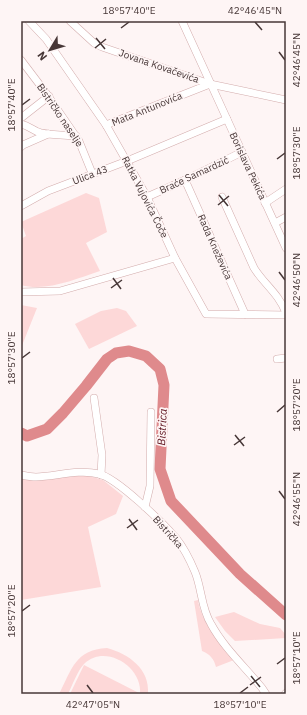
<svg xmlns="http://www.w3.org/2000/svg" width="307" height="715" font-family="'IBM Plex Sans',sans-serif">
	<rect width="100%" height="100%" fill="#fef5f5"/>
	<!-- green -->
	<g fill="#fdd8d8">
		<path d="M86 193 99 198 107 232 86 243 100 271C76 279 46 292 21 285V239L26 236 21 222Z"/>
		<path d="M21 305 37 308 21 348Z"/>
		<path d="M117 308 126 311 137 326 89 349 75 324 101 311Z"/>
		<path d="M86 475 103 480 123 496 116 514 88 527 101 587 21 600V479H44Z"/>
		<path d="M198 600C201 621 220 645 234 660L216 667C214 659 210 654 202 651L194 601Z"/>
		<path d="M234 612 260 624 280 628 286 635V638L235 641 225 631 215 617Z"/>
		<path d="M107 648C129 654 150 669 148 694H140C143 667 105 643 84 664 78 670 72 686 68 694H59C72 669 75 650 107 648Z"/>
		<path d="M84 665 139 693 138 694H70Z"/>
	</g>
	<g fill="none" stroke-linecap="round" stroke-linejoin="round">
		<!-- river -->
		<path stroke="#df8a8c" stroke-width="11" d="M21 433 27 436 47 429 63 413 86 386 107 359 116 353 129 351 146 356 160 369 164 385 160 469 171 501 240 574 286 615"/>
		<!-- street casing -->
		<g stroke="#d3acac" stroke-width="8">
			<g id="street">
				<path d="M29 21 46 39 106 125 147 197 175 258 206 314 286 315"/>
				<path d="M70 21 94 43 102 47 210 84 286 100"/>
				<path d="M182 21 286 248"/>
				<path d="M21 60 46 93 79 141 92 173"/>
				<path d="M21 118 49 96"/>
				<path d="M21 124C30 126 33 131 41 133 52 135 64 135 76 136"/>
				<path d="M106 125 210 84"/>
				<path d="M21 147 23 145 48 134"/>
				<path d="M185 180 245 314"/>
				<path d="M147 197 185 180 242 152"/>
				<path d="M222 197 254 268C264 284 279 294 286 313"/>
				<path d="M265 203 286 189"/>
				<path d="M21 206 48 191 127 161 227 119"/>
				<path d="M275 223 286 217"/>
				<path d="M21 292 60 291 175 258"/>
				<path d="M277 359 286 358"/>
				<path d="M94 398 102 455 101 475"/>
				<path d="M21 475C26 476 31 477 36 477 57 476 79 469 99 474 117 478 163 523 176 538 184 548 190 560 195 572 202 589 201 608 211 624 224 648 245 667 262 688L266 694"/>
				<path d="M145 507 150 486 151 412"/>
				<path d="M285 694 286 693"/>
			</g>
		</g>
		<!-- street -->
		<use href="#street" stroke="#fff" stroke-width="7"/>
	</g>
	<!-- ticks -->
	<path fill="none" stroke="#473737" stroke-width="1.5" d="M255 22 262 30M121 28 129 22M96 38 105 49M95 48 106 39M279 52 285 60M22 105 30 99M277 159 285 153M219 195 228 206M218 205 229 196M279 272 285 280M113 278 121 289M111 288 122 280M22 358 30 352M277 412 285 405M235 435 244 446M234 445 245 437M279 491 285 499M129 519 137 530M127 528 138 520M22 611 30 605M277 664 285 658M251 676 260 687M87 685 93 693M250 685 261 677M240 693 248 687"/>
	<g text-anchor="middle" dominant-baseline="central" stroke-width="3.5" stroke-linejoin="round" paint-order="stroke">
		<!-- street labels -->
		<g font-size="10" fill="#473737" stroke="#fef5f5">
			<text transform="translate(159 66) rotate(19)">Jovana Kovačevića</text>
			<text transform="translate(147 109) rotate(-22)">Mata Antunovića</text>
			<text transform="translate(60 115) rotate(56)">Bistričko naselje</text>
			<text transform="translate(248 166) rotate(65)">Borislava Pekića</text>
			<text transform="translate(90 175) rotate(-21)">Ulica 43</text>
			<text transform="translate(194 175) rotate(-25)">Braće Samardzić</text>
			<text transform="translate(145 197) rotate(63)">Ratka Vujovića Čoče</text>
			<text transform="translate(215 247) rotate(66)">Rada Kneževića</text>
			<text transform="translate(168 532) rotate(48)">Bistrička</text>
		</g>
		<!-- water labels -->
		<g font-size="11" font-style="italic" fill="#5e121d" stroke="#fef5f5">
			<text transform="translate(162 427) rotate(-87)">Bistrica</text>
		</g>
	</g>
	<!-- border -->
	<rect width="307" height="715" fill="none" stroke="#fef5f5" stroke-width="44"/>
	<!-- north arrow -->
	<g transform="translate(50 50) rotate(232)" stroke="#fef5f5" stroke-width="3" paint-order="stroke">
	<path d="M0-3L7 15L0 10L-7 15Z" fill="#473737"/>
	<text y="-6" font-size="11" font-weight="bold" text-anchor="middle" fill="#473737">N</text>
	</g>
	<rect x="22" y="22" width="263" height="671" fill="none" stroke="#473737" stroke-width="1.5"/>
	<g font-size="10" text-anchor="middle" fill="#473737">
		<text x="129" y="14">18°57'40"E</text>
		<text x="255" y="14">42°46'45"N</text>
		<text transform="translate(296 60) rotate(-90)" y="4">42°46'45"N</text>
		<text transform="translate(11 105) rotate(-90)" y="4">18°57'40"E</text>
		<text transform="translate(296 153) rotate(-90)" y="4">18°57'30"E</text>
		<text transform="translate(296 280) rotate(-90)" y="4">42°46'50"N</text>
		<text transform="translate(11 358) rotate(-90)" y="4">18°57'30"E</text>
		<text transform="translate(296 405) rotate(-90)" y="4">18°57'20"E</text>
		<text transform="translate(296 499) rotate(-90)" y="4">42°46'55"N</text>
		<text transform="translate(11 611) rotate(-90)" y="4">18°57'20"E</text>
		<text transform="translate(296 658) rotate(-90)" y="4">18°57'10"E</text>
		<text x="93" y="708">42°47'05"N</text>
		<text x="240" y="708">18°57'10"E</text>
	</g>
</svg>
